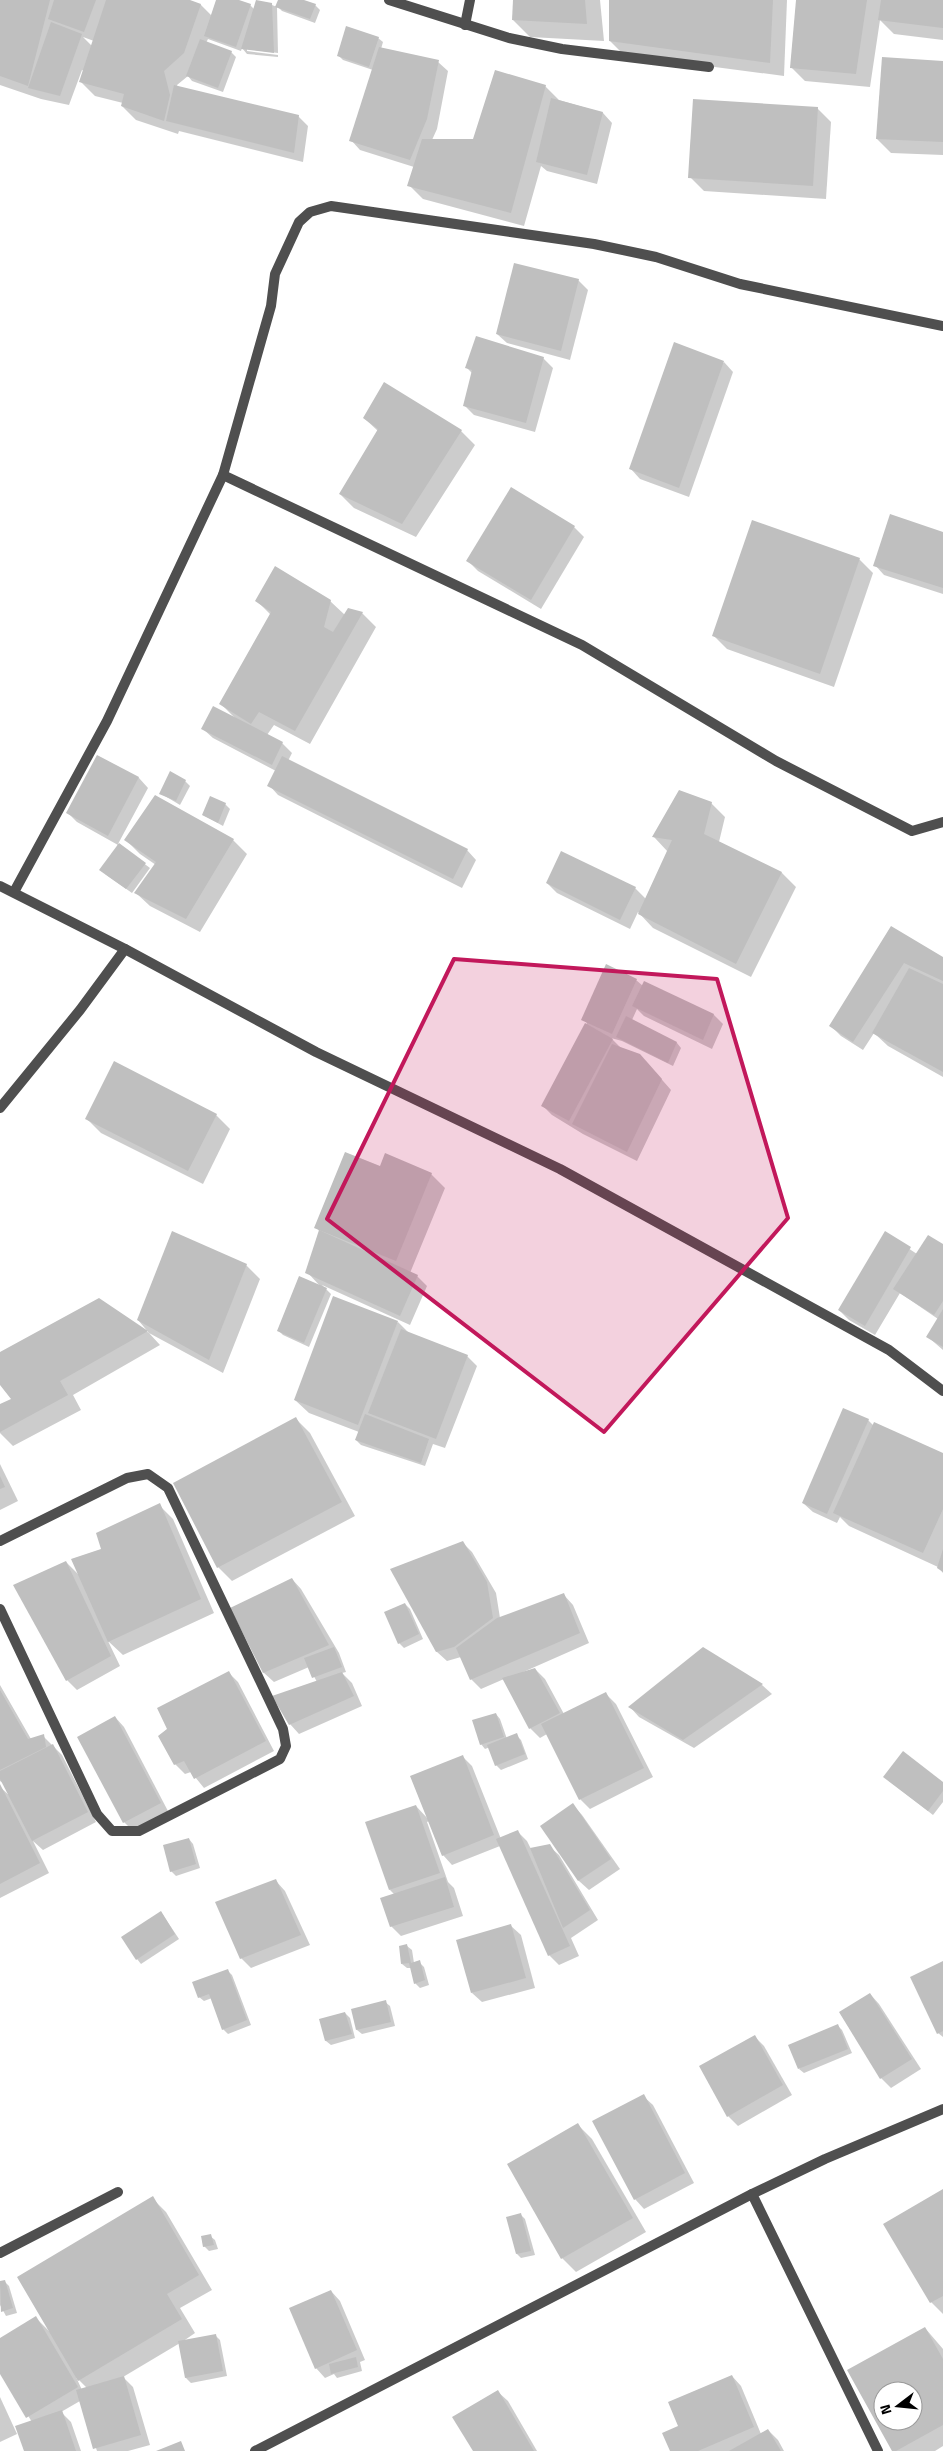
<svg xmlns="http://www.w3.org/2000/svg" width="943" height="2451" font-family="'Titillium Web',sans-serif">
	<rect width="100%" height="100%" fill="#fff"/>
	<!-- shadow -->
	<g fill="#0003" fill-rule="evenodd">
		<path d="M0 0H185L201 5 212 16 218 0H235L250 5 255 10 272 5 277 7 278 53 247 49V51L278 55V57L247 54 242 48 241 51 208 39 206 43 231 52 236 57 223 92 192 81 188 76 177 85 178 88 298 116 308 126 303 162 179 131 178 134 136 120 122 106 123 103 95 96 81 82 84 71 82 70 69 105 41 99 0 85ZM83 37 94 41 92 46Z"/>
		<path d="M279 0H301L315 5 320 10 315 23 282 11 277 6Z"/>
		<path d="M515 0H600L604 41 530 37 513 20Z"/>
		<path d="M610 0H787L784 76 624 55 610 41Z"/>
		<path d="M798 0H943V40L894 34 880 20 870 87 805 81 791 67Z"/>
		<path d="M378 38 383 42 381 49 438 62 448 71 437 129 432 140H474L545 86 559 100 603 113 612 123 597 184 547 171 541 166 524 226 423 199 409 185 414 167 360 150 351 140 373 70 343 60 338 55Z"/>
		<path d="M943 62V155L891 153 877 139Z"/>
		<path d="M817 108 831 122 826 199 704 191 690 177Z"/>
		<path d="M578 280 588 290 570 360 507 343 497 334Z"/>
		<path d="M543 358 553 368 535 432 474 415 464 405 473 374 467 368Z"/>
		<path d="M724 362 733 372 689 497 640 479 631 469Z"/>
		<path d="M364 418 461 431 475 445 416 537 354 508 340 494 378 431Z"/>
		<path d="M574 527 584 537 541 609 478 571 468 561Z"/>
		<path d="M943 533V594L884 575 875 565Z"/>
		<path d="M859 559 873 573 834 687 727 649 713 635Z"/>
		<path d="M257 601H330L345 615 362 613 376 627 310 744 274 725 267 735 282 743 292 753 288 761 467 850 476 860 462 888 278 795 269 785 276 771 213 738 203 729 235 718 221 704 271 615Z"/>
		<path d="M98 756 139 778 148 788 118 844 150 868 132 893 105 874 118 845 77 822 68 813Z"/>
		<path d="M185 781 190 786 180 805 160 793Z"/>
		<path d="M711 803 725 817 719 842 782 873 796 887 751 977 653 928 638 912 630 929 557 893 547 883 635 888 646 899 668 852 654 837Z"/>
		<path d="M225 804 230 809 223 826 203 815Z"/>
		<path d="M126 840H233L247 854 200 932 150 906 136 893 156 865 140 854Z"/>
		<path d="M891 928 943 958V1077L888 1046 874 1033 863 1050 841 1036 831 1026Z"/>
		<path d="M636 980 643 986 714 1015 723 1024 712 1049 644 1016 637 1009 632 1020 677 1043 681 1048 673 1066 622 1041 611 1038 621 1048 649 1065 671 1090 637 1161 583 1134 552 1115 543 1106 587 1023 583 1019Z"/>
		<path d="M216 1115 230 1129 203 1184 101 1133 87 1119Z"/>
		<path d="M380 1168 431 1174 445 1188 410 1273 417 1276 427 1286 410 1325 322 1285 331 1294 309 1347 283 1335 278 1330 321 1287 307 1272 320 1232 316 1227Z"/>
		<path d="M885 1233 917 1254 943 1246V1350L928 1337 938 1319 900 1293 875 1335 849 1320 839 1310Z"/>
		<path d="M246 1265 260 1279 223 1373 149 1333 160 1345 73 1395 81 1410 13 1446 0 1433V1406L13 1400 0 1383V1354L99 1300 149 1333 138 1320Z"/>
		<path d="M398 1322 409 1333 467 1356 477 1366 445 1448 433 1444 425 1466 361 1445 356 1440 359 1432 309 1413 295 1400Z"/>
		<path d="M296 1419 310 1433 355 1516 232 1581 218 1567Z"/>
		<path d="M868 1420 874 1426 943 1455V1573L938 1567 849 1526 840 1517 837 1523 813 1512 803 1503Z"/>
		<path d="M0 1464 18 1501 0 1510Z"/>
		<path d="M159 1505 173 1519 214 1613 123 1655 108 1641 120 1666 77 1690 67 1680 66 1562 79 1575 103 1550Z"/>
		<path d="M462 1542 472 1552 496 1593 500 1618 564 1595 573 1605 589 1643 521 1673 535 1669 545 1679 564 1714 606 1694 616 1704 653 1777 590 1809 580 1799 547 1734 540 1738 530 1728 504 1679 481 1689 471 1679 461 1657 447 1661 437 1652 392 1570Z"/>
		<path d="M292 1579 301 1589 339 1653 346 1672 342 1673 352 1683 362 1706 299 1734 290 1724 317 1682 309 1667 274 1682 264 1673 232 1609Z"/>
		<path d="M405 1604 410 1609 423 1639 404 1648 399 1643Z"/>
		<path d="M703 1648 762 1685 772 1694 694 1748 639 1717 630 1707Z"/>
		<path d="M228 1672 238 1682 274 1751 204 1788 191 1772 185 1774 175 1764 160 1736Z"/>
		<path d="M0 1685 31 1739 43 1736 62 1755 96 1822 43 1850 33 1841 49 1873 0 1898V1787L10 1796 3 1783 0 1781Z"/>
		<path d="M496 1714 500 1719 507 1739 516 1735 521 1740 528 1759 501 1770 496 1765 490 1747 485 1749 481 1744Z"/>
		<path d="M115 1717 124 1727 169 1813 134 1832 124 1822 79 1737Z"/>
		<path d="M463 1757 472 1766 501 1839 517 1831 527 1841 531 1849 549 1846 559 1855 598 1920 571 1938 579 1956 559 1965 549 1955 500 1846 452 1865 443 1855 429 1821 427 1822 448 1882 454 1888 463 1916 401 1936 391 1926 395 1895 390 1890 416 1806 429 1820Z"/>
		<path d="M889 1781 943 1783V1802L933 1815Z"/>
		<path d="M573 1805 582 1815 620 1869 589 1890 579 1881 542 1826Z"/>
		<path d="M189 1839 193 1844 200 1868 176 1876 171 1871Z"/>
		<path d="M276 1881 285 1891 310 1945 251 1968 241 1958Z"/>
		<path d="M161 1912 179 1939 141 1964 137 1959Z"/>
		<path d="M511 1926 521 1935 535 1988 482 2002 472 1993Z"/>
		<path d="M407 1946 412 1950 414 1963 419 1962 424 1967 429 1985 420 1988 415 1983 411 1968H407L402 1964Z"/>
		<path d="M943 1963V2037L938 2033Z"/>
		<path d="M227 1970 232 1975 251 2025 228 2034 223 2029 212 1998 204 2001 199 1997Z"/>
		<path d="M870 1994 879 2004 921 2069 891 2088 881 2078 840 2013Z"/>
		<path d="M385 2002 390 2006 395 2026 362 2034 357 2030 353 2010Z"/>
		<path d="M345 2013 350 2018 355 2038 331 2045 326 2041 320 2020Z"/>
		<path d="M838 2026 842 2030 852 2053 804 2073 799 2069Z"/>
		<path d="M754 2036 764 2046 792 2095 738 2126 728 2116Z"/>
		<path d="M643 2096 653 2105 694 2183 644 2209 635 2199Z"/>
		<path d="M578 2125 592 2139 646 2232 576 2272 562 2258Z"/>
		<path d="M943 2190V2314L931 2302 885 2225Z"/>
		<path d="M152 2198 166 2212 212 2290 180 2308 195 2333 182 2342 215 2335 220 2340 227 2376 191 2383 186 2378 180 2343 123 2377 133 2387 150 2445 128 2451H97L80 2401 61 2412 71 2422 81 2451H25L32 2422 0 2371V2339L36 2318 50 2332ZM76 2377 87 2388 82 2390Z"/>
		<path d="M520 2214 525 2219 535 2255 521 2258 517 2254Z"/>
		<path d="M210 2236 215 2240 218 2249 209 2251 204 2246Z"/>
		<path d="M4 2281 9 2286 17 2313 6 2316 0 2305V2283Z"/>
		<path d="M331 2291 340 2301 365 2360 360 2362 362 2371 337 2378 334 2374 325 2378 316 2368Z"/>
		<path d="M925 2328 943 2349V2446L935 2451H893L849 2371ZM883 2391H913V2421H883Z"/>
		<path d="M732 2376 741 2386 761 2434 768 2430 778 2440 784 2451H671L680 2426Z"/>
		<path d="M498 2392 508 2401 537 2451H474Z"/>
		<path d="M0 2397 17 2434 0 2442Z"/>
	</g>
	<!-- building -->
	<g fill="#bfbfbf" fill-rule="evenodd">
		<path d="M0 0H50L28 86 0 76Z"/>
		<path d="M54 0H96L84 32 48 19Z"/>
		<path d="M106 0H190L201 4 184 53 164 71 170 95 164 121 121 106 124 94 79 82Z"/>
		<path d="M216 0H239L251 4 236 47 204 36Z"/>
		<path d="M256 0 272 3 274 53 241 49Z"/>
		<path d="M278 0H304L316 4 310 19 275 7Z"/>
		<path d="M513 0H585L587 24 512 20Z"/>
		<path d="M609 0H773L770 63 609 41Z"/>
		<path d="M796 0H867L856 74 790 68Z"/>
		<path d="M881 0H943V28L878 20Z"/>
		<path d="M51 22 82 34 60 96 28 88Z"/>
		<path d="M346 26 379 37 369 67 337 56Z"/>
		<path d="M200 39 232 51 218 88 186 76Z"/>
		<path d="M379 47 439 60 427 119 410 160 349 141Z"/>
		<path d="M882 57 943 61V142L876 139Z"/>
		<path d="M495 70 546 85 511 213 407 186 422 139H473Z"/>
		<path d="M174 85 299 115 294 153 166 121Z"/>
		<path d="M551 98 603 112 587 175 536 162Z"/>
		<path d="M693 99 818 107 813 186 688 178Z"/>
		<path d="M514 263 579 279 561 351 496 334Z"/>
		<path d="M476 336 544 357 526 423 463 406 472 370 465 368Z"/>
		<path d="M674 342 724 361 679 488 629 469Z"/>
		<path d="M384 382 462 430 402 524 339 494 378 429 363 418Z"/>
		<path d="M511 487 575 526 531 600 466 561Z"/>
		<path d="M890 514 943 532V588L873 566Z"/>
		<path d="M752 520 860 558 820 674 712 636Z"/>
		<path d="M275 566 331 600 324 627 333 632 348 608 363 612 295 731 259 712 251 724 219 704 271 612 255 601Z"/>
		<path d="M213 706 283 742 272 765 201 729Z"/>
		<path d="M97 755 139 777 108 836 66 813Z"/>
		<path d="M282 756 468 849 453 879 267 786Z"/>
		<path d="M170 771 186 780 176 801 159 794Z"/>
		<path d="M679 790 712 802 704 834 782 872 736 964 638 914 672 840 652 837Z"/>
		<path d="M155 795 234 839 186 919 134 893 156 862 124 840Z"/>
		<path d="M210 796 226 803 218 823 202 815Z"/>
		<path d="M119 843 146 863 126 889 99 870Z"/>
		<path d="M561 851 636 887 620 920 546 883Z"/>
		<path d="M891 926 943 957V981L904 963 853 1042 829 1026Z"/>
		<path d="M606 964 637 979 612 1034 581 1020Z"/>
		<path d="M909 968 943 984V1072L872 1033Z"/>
		<path d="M644 981 714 1014 703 1040 632 1006Z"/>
		<path d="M626 1016 677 1042 668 1063 616 1037Z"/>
		<path d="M585 1023 613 1039 569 1121 541 1106Z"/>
		<path d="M612 1044 640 1054 662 1079 627 1152 572 1124Z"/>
		<path d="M114 1061 217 1114 188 1171 85 1119Z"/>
		<path d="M345 1152 380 1166 385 1153 432 1173 396 1261 314 1228Z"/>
		<path d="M319 1230 418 1275 400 1316 305 1273Z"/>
		<path d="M172 1231 247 1264 209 1360 137 1320Z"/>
		<path d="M885 1231 911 1247 865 1326 838 1310Z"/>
		<path d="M928 1235 943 1244V1301L934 1315 893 1289Z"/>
		<path d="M299 1276 327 1288 304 1343 277 1331Z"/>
		<path d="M333 1296 398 1321 358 1425 294 1400Z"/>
		<path d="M99 1298 148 1331 60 1381 68 1395 0 1432V1404L11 1399 0 1385V1352Z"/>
		<path d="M943 1309V1347L926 1337Z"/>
		<path d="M401 1329 468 1355 436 1439 368 1413Z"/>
		<path d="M843 1408 869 1419 827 1514 802 1503Z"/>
		<path d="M365 1414 429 1439 421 1463 355 1440Z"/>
		<path d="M296 1417 342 1502 217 1568 173 1483Z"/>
		<path d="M874 1422 943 1453V1509L923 1553 833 1513Z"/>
		<path d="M0 1476 5 1487 0 1489Z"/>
		<path d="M160 1503 201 1599 108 1642 71 1559 101 1549 96 1533Z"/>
		<path d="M463 1541 487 1582 493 1618 454 1647 436 1652 390 1569Z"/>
		<path d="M943 1549V1572L937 1568Z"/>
		<path d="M66 1561 111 1656 66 1681 13 1585Z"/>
		<path d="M292 1578 329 1645 263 1673 230 1608Z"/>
		<path d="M564 1593 580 1633 470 1680 456 1648 497 1618Z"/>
		<path d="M405 1603 419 1634 398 1644 384 1612Z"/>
		<path d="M334 1647 342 1667 312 1678 304 1658Z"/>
		<path d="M703 1647 763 1684 683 1740 628 1707Z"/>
		<path d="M535 1668 560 1713 529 1729 502 1678Z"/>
		<path d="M229 1671 266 1741 194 1779 184 1761 174 1765 158 1736 167 1729 157 1708Z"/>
		<path d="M342 1672 354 1696 289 1725 272 1696Z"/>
		<path d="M0 1690 28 1739 44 1734 46 1747 0 1770Z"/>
		<path d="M606 1692 644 1768 579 1800 541 1724Z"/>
		<path d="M496 1713 504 1737 480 1745 472 1720Z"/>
		<path d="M115 1716 161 1803 123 1823 77 1737Z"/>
		<path d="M517 1733 525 1754 495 1766 487 1745Z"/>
		<path d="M53 1744 88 1812 32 1841 0 1779V1771Z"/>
		<path d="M903 1751 943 1782V1791L928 1811 883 1777Z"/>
		<path d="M463 1755 494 1835 442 1856 410 1776Z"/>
		<path d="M0 1784 40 1863 0 1884Z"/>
		<path d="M573 1803 611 1859 578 1881 540 1826Z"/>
		<path d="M416 1805 440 1873 389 1890 365 1822Z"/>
		<path d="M518 1830 570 1946 548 1956 496 1839Z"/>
		<path d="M189 1838 196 1864 170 1872 163 1845Z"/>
		<path d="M550 1844 590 1910 563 1928 530 1848Z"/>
		<path d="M445 1877 454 1907 390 1927 380 1898Z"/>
		<path d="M276 1879 301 1935 240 1959 215 1902Z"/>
		<path d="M161 1911 175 1934 136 1960 121 1937Z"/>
		<path d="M511 1924 526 1978 471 1993 456 1940Z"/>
		<path d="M407 1944 411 1963 420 1960 425 1980 414 1984 409 1963 401 1964 399 1946Z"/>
		<path d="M943 1961V2031L937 2034 910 1977Z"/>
		<path d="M228 1969 247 2020 222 2030 209 1994 198 1998 192 1982Z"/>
		<path d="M870 1993 912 2059 880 2079 839 2012Z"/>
		<path d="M386 2000 391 2022 356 2030 351 2009Z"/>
		<path d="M345 2012 352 2034 325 2041 319 2019Z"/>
		<path d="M838 2024 848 2049 798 2069 788 2045Z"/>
		<path d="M755 2035 783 2085 727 2117 699 2066Z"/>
		<path d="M644 2094 685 2173 634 2200 592 2121Z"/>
		<path d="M578 2123 633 2218 561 2259 507 2164Z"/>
		<path d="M943 2189V2296L930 2303 883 2224Z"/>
		<path d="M153 2196 199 2275 167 2294 182 2319 78 2381 17 2277Z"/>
		<path d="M521 2213 531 2251 516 2254 506 2217Z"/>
		<path d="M211 2234 214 2245 203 2247 201 2236Z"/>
		<path d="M5 2280 13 2308 1 2312 0 2281Z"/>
		<path d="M331 2290 357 2350 315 2369 289 2308Z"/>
		<path d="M36 2316 78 2387 26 2418 0 2374V2338Z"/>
		<path d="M925 2327 943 2359V2425L896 2451H892L847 2370ZM883 2391H913V2421H883Z"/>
		<path d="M216 2334 223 2371 185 2378 178 2341Z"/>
		<path d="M356 2357 358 2367 331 2374 329 2364Z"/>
		<path d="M732 2375 754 2427 698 2451H670L662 2433 678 2426 668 2402Z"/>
		<path d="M124 2376 141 2435 93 2449 76 2390Z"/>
		<path d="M498 2390 534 2451H473L452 2417Z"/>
		<path d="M62 2410 76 2451H24L15 2426Z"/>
		<path d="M768 2429 781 2451H729Z"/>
		<path d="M181 2441 185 2451H156Z"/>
	</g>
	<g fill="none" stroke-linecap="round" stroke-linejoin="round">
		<!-- minor -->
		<g stroke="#4f4f4f" stroke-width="10">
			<path d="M389 0 509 38 562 49 709 67"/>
			<path d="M465 25 470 0"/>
			<path d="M223 475 582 645 776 761 912 831 943 822"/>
			<path d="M0 886 125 949 316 1052 560 1169 889 1350 943 1391"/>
			<path d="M14 892 107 721 223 475 271 306 275 274 299 222 310 212 331 206 594 244 656 257 740 284 943 326"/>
			<path d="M0 1108 80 1010 125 949"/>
			<path d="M0 1541 127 1478 148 1474 168 1488 283 1729 286 1746 280 1759 139 1831H112L97 1814 0 1609"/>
			<path d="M752 2194 878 2451"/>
			<path d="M0 2253 118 2192"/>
			<path d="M255 2451 752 2194 825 2159 943 2109"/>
		</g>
	</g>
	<!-- marked area -->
	<path fill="#c2185b" fill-opacity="0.2" stroke="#c2185b" stroke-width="4" stroke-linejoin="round" d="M454 959 717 979 788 1218 604 1432 327 1219Z"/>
	<!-- north arrow -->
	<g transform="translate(898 2406) rotate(254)"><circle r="24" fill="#ffffff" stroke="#999999"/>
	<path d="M0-4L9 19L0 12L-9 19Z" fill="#000000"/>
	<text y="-8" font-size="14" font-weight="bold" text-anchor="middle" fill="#000000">N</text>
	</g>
</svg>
